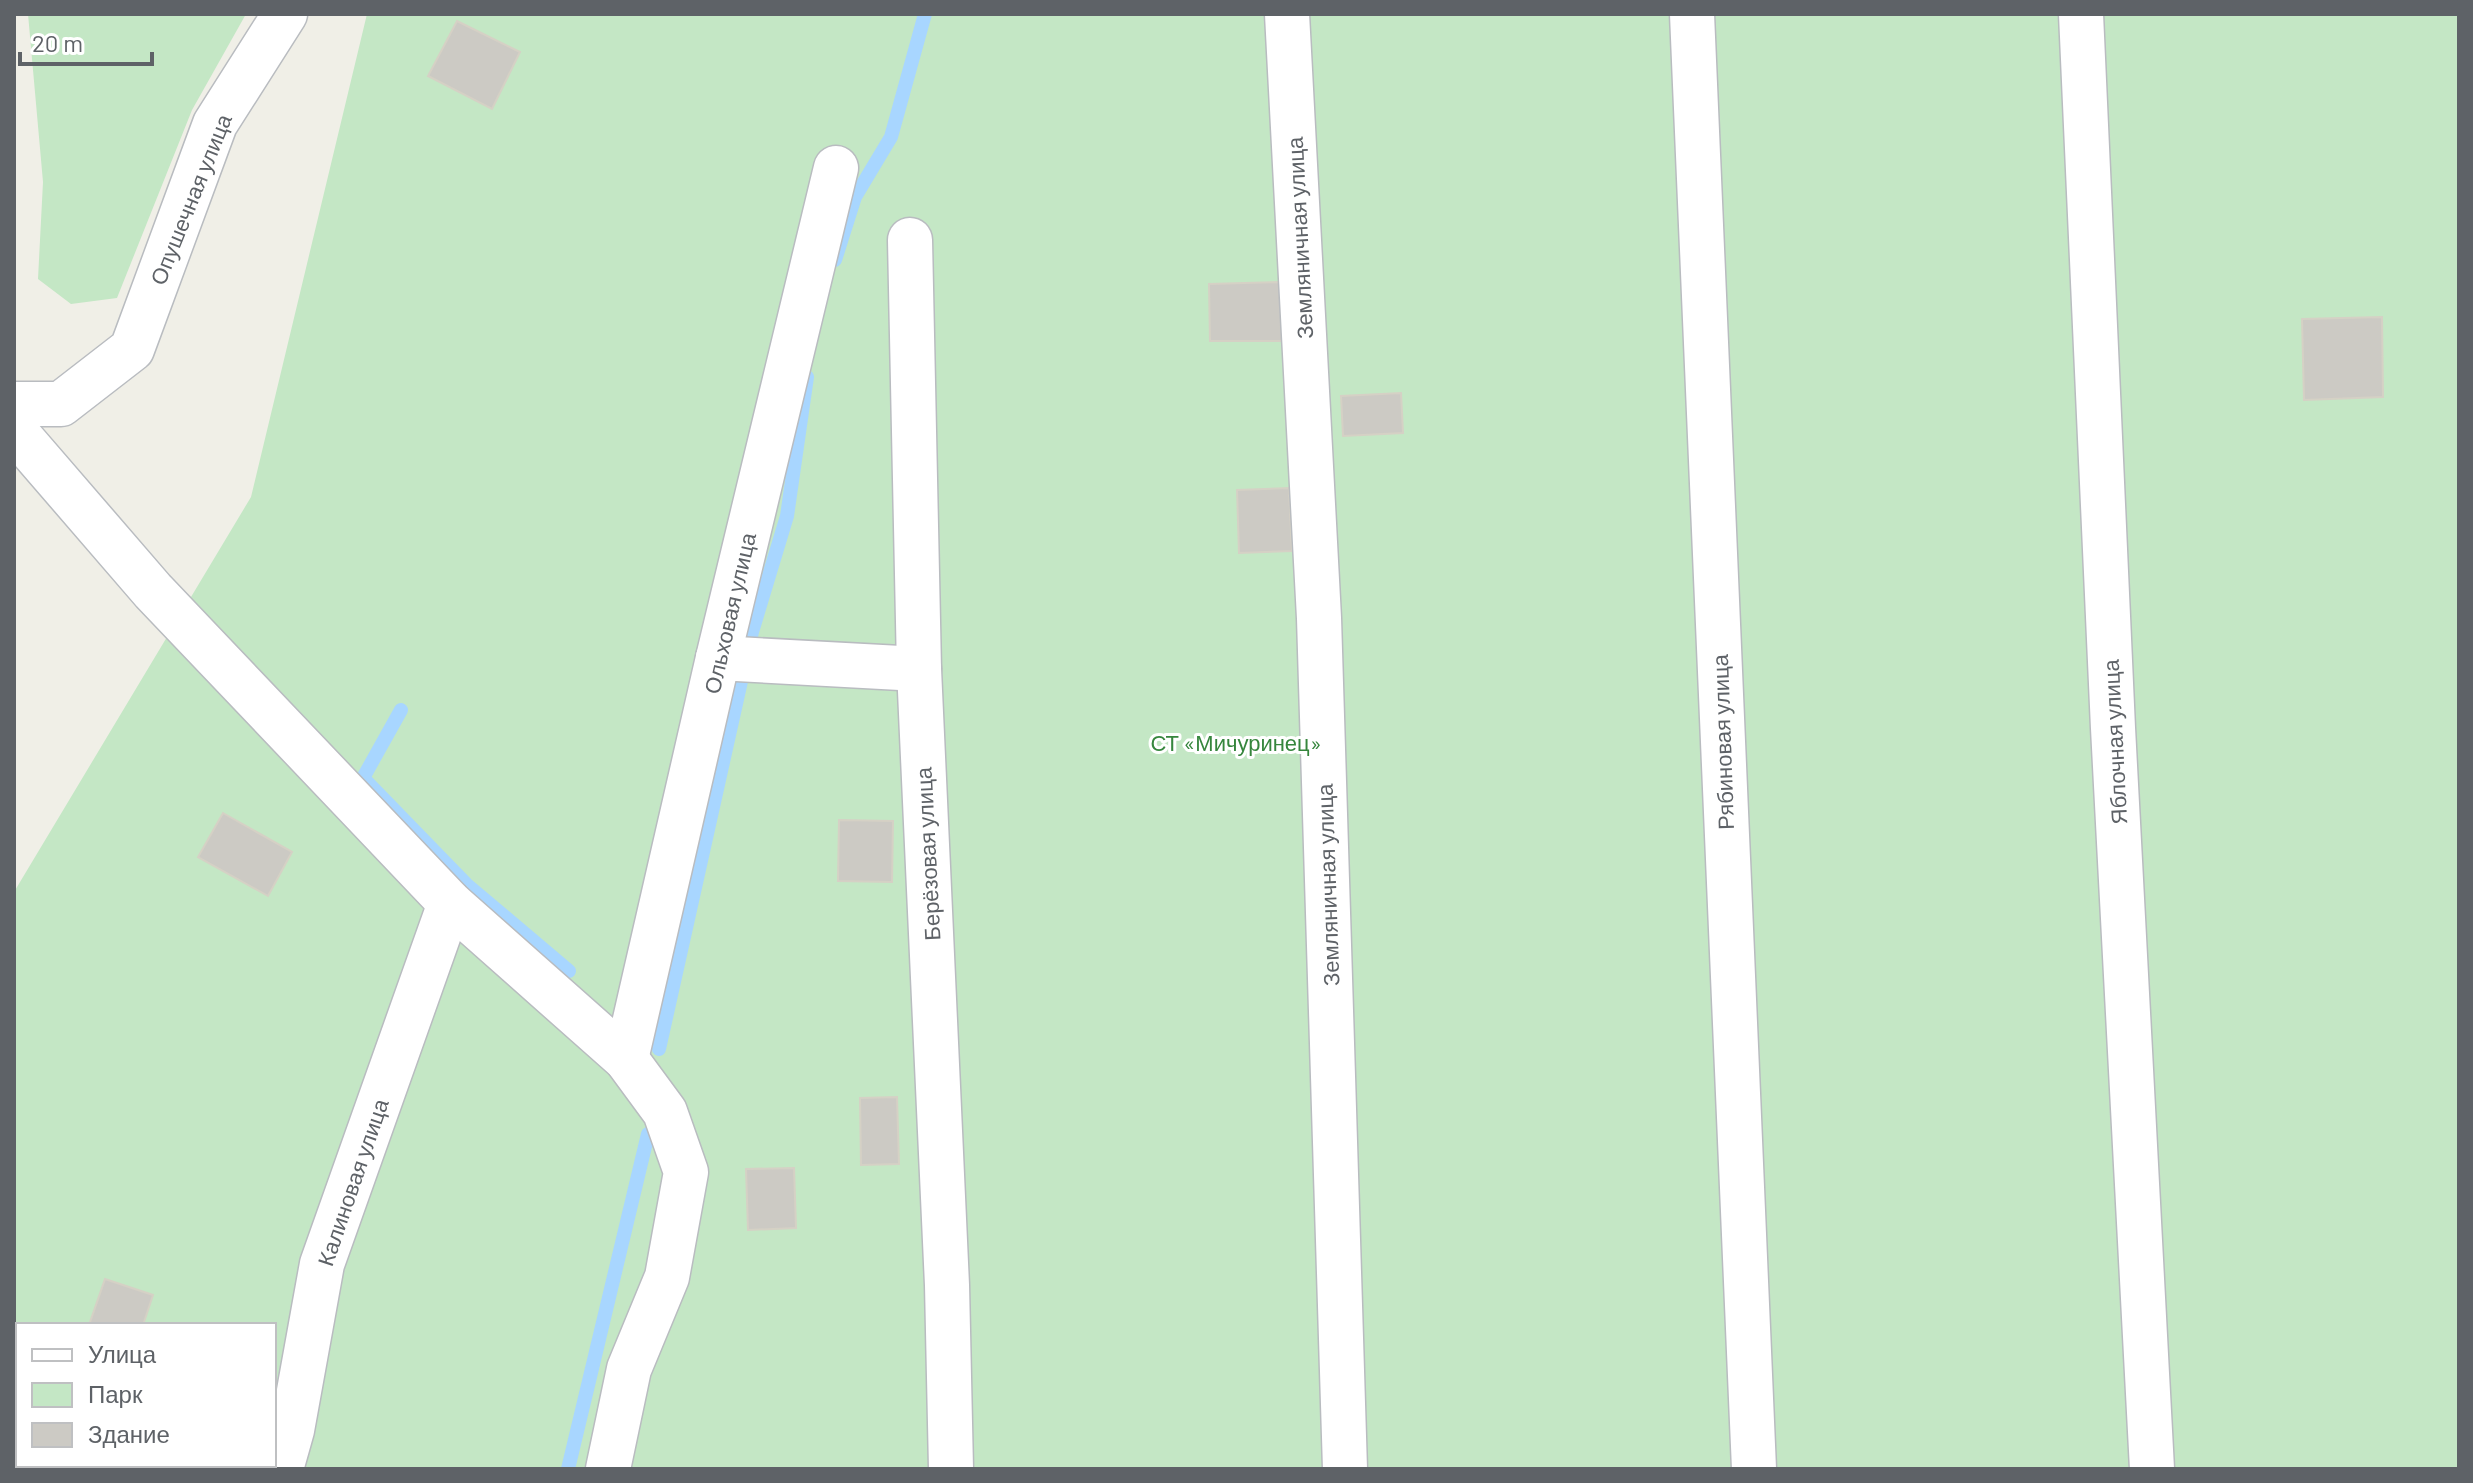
<svg xmlns="http://www.w3.org/2000/svg" width="2473" height="1483" font-family="Barlow,sans-serif">
	<rect width="100%" height="100%" fill="#f0efe7"/>
	<!-- green -->
	<g fill="#c4e7c5" fill-rule="evenodd">
		<path d="M28 14H246L192 110 117 298 71 304 38 279 43 182Z"/>
		<path d="M367 14H2459V1469H14V892L251 497ZM18 1325H274V1465H18Z"/>
	</g>
	<g fill="none" stroke-linecap="round" stroke-linejoin="round">
		<!-- stream -->
		<g stroke="#a8d6ff" stroke-width="14">
			<path d="M835 260 855 197 891 137 925 14"/>
			<path d="M401 710 363 778 466 884 569 971"/>
			<path d="M659 1049 752 632 787 516 807 377"/>
			<path d="M568 1469 648 1134"/>
		</g>
	</g>
	<!-- building -->
	<g fill="#cccac4" stroke="#d5d1c5" stroke-width="2">
		<path d="M457 21 520 52 492 109 428 76Z"/>
		<path d="M1282 282 1283 341H1210L1209 284Z"/>
		<path d="M2382 317 2383 397 2304 400 2302 319Z"/>
		<path d="M1401 393 1403 433 1343 436 1341 396Z"/>
		<path d="M1289 488 1292 551 1239 553 1237 490Z"/>
		<path d="M223 813 292 852 268 896 198 857Z"/>
		<path d="M839 820 893 821 892 882 838 881Z"/>
		<path d="M897 1097 899 1164 861 1165 860 1098Z"/>
		<path d="M794 1168 796 1228 748 1230 746 1169Z"/>
		<path d="M105 1279 153 1295 143 1325H89Z"/>
	</g>
	<g fill="none" stroke-linecap="round" stroke-linejoin="round">
		<!-- minor casing -->
		<g stroke="#b9bcc0" stroke-width="47">
			<g id="minor">
				<path d="M1287 14 1319 618 1345 1469"/>
				<path d="M1692 14 1754 1469"/>
				<path d="M2081 14 2113 728 2152 1469"/>
				<path d="M910 240 919 669 947 1285 951 1469"/>
				<path d="M14 404H61L132 349 215 124 285 14"/>
				<path d="M14 430 153 591 450 903 626 1059 665 1112 686 1172 667 1277 629 1369 608 1469"/>
				<path d="M718 658 919 669"/>
				<path d="M626 1059 718 658 836 168"/>
				<path d="M281 1469 292 1430 322 1264 450 903"/>
			</g>
		</g>
		<!-- minor -->
		<use href="#minor" stroke="#fff" stroke-width="44"/>
	</g>
	<g text-anchor="middle" dominant-baseline="central" stroke-width="6" stroke-linejoin="round" paint-order="stroke">
		<!-- street labels -->
		<g font-size="22" fill="#5e6267" stroke="#fff">
			<text transform="translate(190 199) rotate(-68)">Опушечная улица</text>
			<text transform="translate(1299 238) rotate(-93)">Земляничная улица</text>
			<text transform="translate(729 613) rotate(-77)">Ольховая улица</text>
			<text transform="translate(1722 742) rotate(-92)">Рябиновая улица</text>
			<text transform="translate(2114 742) rotate(-93)">Яблочная улица</text>
			<text transform="translate(927 854) rotate(-93)">Берёзовая улица</text>
			<text transform="translate(1327 885) rotate(-92)">Земляничная улица</text>
			<text transform="translate(352 1182) rotate(-71)">Калиновая улица</text>
		</g>
		<!-- park labels -->
		<g font-size="22" fill="#36863d" stroke="#fff">
			<text x="1236" y="742">СТ «Мичуринец»</text>
		</g>
	</g>
	<!-- border -->
	<rect width="2473" height="1483" fill="none" stroke="#5e6267" stroke-width="32"/>
	<!-- legend -->
	<rect x="16" y="1323" width="260" height="144" fill="#ffffff" stroke="#bfc0c2" stroke-width="2"/>
	<rect x="32" y="1349" width="40" height="12" fill="#ffffff" stroke="#bfc0c2" stroke-width="2"/>
	<text x="88" y="1363" font-size="24" fill="#5e6267">Улица</text>
	<rect x="32" y="1383" width="40" height="24" fill="#c4e7c5" stroke="#bfc0c2" stroke-width="2"/>
	<text x="88" y="1403" font-size="24" fill="#5e6267">Парк</text>
	<rect x="32" y="1423" width="40" height="24" fill="#cccac4" stroke="#bfc0c2" stroke-width="2"/>
	<text x="88" y="1443" font-size="24" fill="#5e6267">Здание</text>
	<!-- scale -->
	<path d="M20 52v12h132v-12" fill="none" stroke="#5e6267" stroke-width="4"/>
	<text x="32" y="52" font-size="24" fill="#5e6267" stroke="#ffffff" stroke-width="6" paint-order="stroke">20 m</text>
</svg>
